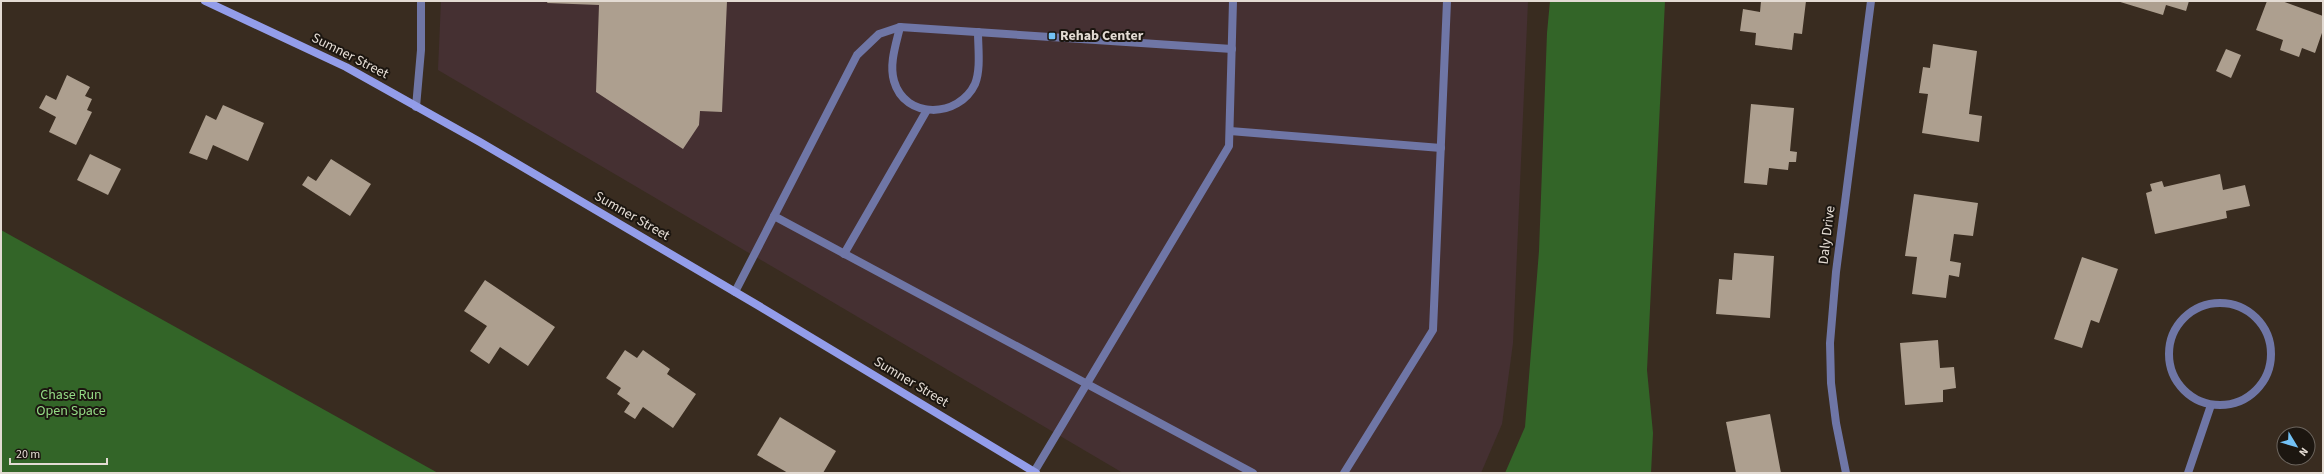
<svg xmlns="http://www.w3.org/2000/svg" width="2324" height="474" font-family="'Source Sans 3',sans-serif">
	<rect width="100%" height="100%" fill="#392c20"/>
	<!-- medical -->
	<path fill="#453032" d="M441 1H1528L1513 343 1502 424 1481 473H1123L438 70Z"/>
	<!-- forest -->
	<g fill="#336528">
		<path d="M1550 1H1665L1647 370 1653 433 1651 473H1505L1525 427 1539 251 1547 33Z"/>
		<path d="M1 230 438 473H1Z"/>
	</g>
	<!-- building -->
	<g fill="#ad9f8f">
		<path d="M548 1H727L722 112 700 111 699 125 683 149 596 92 599 5 547 3Z"/>
		<path d="M1761 1H1806L1802 34 1794 33 1792 50 1755 45 1756 33 1740 31 1743 9 1760 12Z"/>
		<path d="M2117 1H2189L2186 11 2166 5 2163 15Z"/>
		<path d="M2267 1H2282L2323 16V30L2315 53 2302 48 2299 57 2280 50 2283 40 2256 30Z"/>
		<path d="M1933 44 1977 51 1969 114 1982 116 1979 142 1922 133 1928 94 1919 93 1923 67 1930 68Z"/>
		<path d="M2226 49 2241 55 2231 78 2216 71Z"/>
		<path d="M67 75 90 87 85 96 92 99 87 110 92 112 76 145 49 132 56 117 39 108 46 95 56 100Z"/>
		<path d="M1751 104 1794 108 1790 151 1797 152 1796 162H1789L1788 170 1769 168 1767 185 1744 183Z"/>
		<path d="M223 105 264 123 248 161 213 145 207 160 189 153 206 115 216 120Z"/>
		<path d="M90 154 121 169 108 195 77 180Z"/>
		<path d="M331 159 371 184 350 216 302 185 308 176 316 181Z"/>
		<path d="M2220 174 2223 190 2245 185 2250 206 2226 211 2227 218 2155 234 2146 193 2152 191 2150 184 2162 181 2164 187Z"/>
		<path d="M1914 194 1978 203 1973 236 1954 234 1950 261 1961 263 1959 277 1949 275 1946 298 1912 294 1917 257 1905 256Z"/>
		<path d="M1734 253 1774 256 1770 318 1716 314 1719 279 1732 280Z"/>
		<path d="M2082 257 2118 269 2099 323 2091 320 2082 348 2054 339Z"/>
		<path d="M485 280 555 327 528 366 500 347 489 364 470 351 487 326 464 311Z"/>
		<path d="M1938 340 1940 368 1954 367 1956 388 1943 390V402L1905 405 1900 343Z"/>
		<path d="M625 350 637 358 643 350 670 369 667 374 696 394 673 428 643 407 635 419 624 412 630 403 617 394 621 388 606 378Z"/>
		<path d="M1770 414 1781 473H1736L1726 422Z"/>
		<path d="M780 417 836 451 823 473H788L757 455Z"/>
	</g>
	<g fill="none" stroke-linecap="round" stroke-linejoin="round">
		<!-- lane -->
		<g stroke="#6f76a6" stroke-width="8">
			<path d="M900 27C896 44 889 64 894 81 905 120 959 118 975 84 981 69 978 48 978 32"/>
			<path d="M416 107 421 50V1"/>
			<path d="M1230 131 1441 148"/>
			<path d="M774 216 1253 473"/>
			<path d="M844 254 927 110"/>
			<path d="M735 292 857 55 879 34 900 27 1232 49"/>
			<path d="M1034 472 1229 146 1233 1"/>
			<path d="M1344 473 1433 330 1447 1"/>
		</g>
		<!-- street -->
		<g stroke="#6f76a6" stroke-width="8">
			<circle cx="2220" cy="354" r="51"/>
			<path d="M1846 473 1836 423 1831 383 1830 343 1836 272 1871 1"/>
			<path d="M2188 473 2211 405"/>
		</g>
		<!-- secondary -->
		<path stroke="#939dea" stroke-width="8" d="M205 1 346 67 480 142 759 306 1036 473"/>
	</g>
	<!-- markers -->
	<rect fill="#73c1f5" stroke="#1c1610" stroke-width="1.5" x="1048" y="32" width="8" height="8" rx="2"/>
	<g text-anchor="middle" dominant-baseline="central" stroke-width="4" stroke-linejoin="round" paint-order="stroke">
		<!-- poi labels -->
		<g font-size="14" font-weight="bold" fill="#e3dbd3" stroke="#1c1610" text-anchor="start">
			<text x="1060" y="36">Rehab Center</text>
		</g>
		<!-- street labels -->
		<g font-size="14" fill="#e3dbd3" stroke="#1c1610">
			<text transform="translate(350 56) rotate(27)">Sumner Street</text>
			<text transform="translate(632 216) rotate(30)">Sumner Street</text>
			<text transform="translate(1827 235) rotate(-83)">Daly Drive</text>
			<text transform="translate(911 382) rotate(31)">Sumner Street</text>
		</g>
		<!-- park labels -->
		<g font-size="14" fill="#94da85" stroke="#1c1610">
			<text x="71" y="395">Chase Run<tspan x="71" dy="16">Open Space</tspan></text>
		</g>
	</g>
	<!-- border -->
	<rect width="2324" height="474" fill="none" stroke="#e3dbd3" stroke-width="4"/>
	<!-- north arrow -->
	<g transform="translate(2296 446) rotate(128)"><circle r="19" fill="#1c1610" stroke="#6c655e"/>
	<path d="M0-3L7 15L0 10L-7 15Z" fill="#73c1f5"/>
	<text y="-6" font-size="11" font-weight="bold" text-anchor="middle" fill="#e3dbd3">N</text>
	</g>
	<!-- scale -->
	<path d="M10 458v6h97v-6" fill="none" stroke="#e3dbd3" stroke-width="2"/>
	<text x="16" y="458" font-size="12" fill="#e3dbd3" stroke="#1c1610" stroke-width="3" paint-order="stroke">20 m</text>
</svg>
